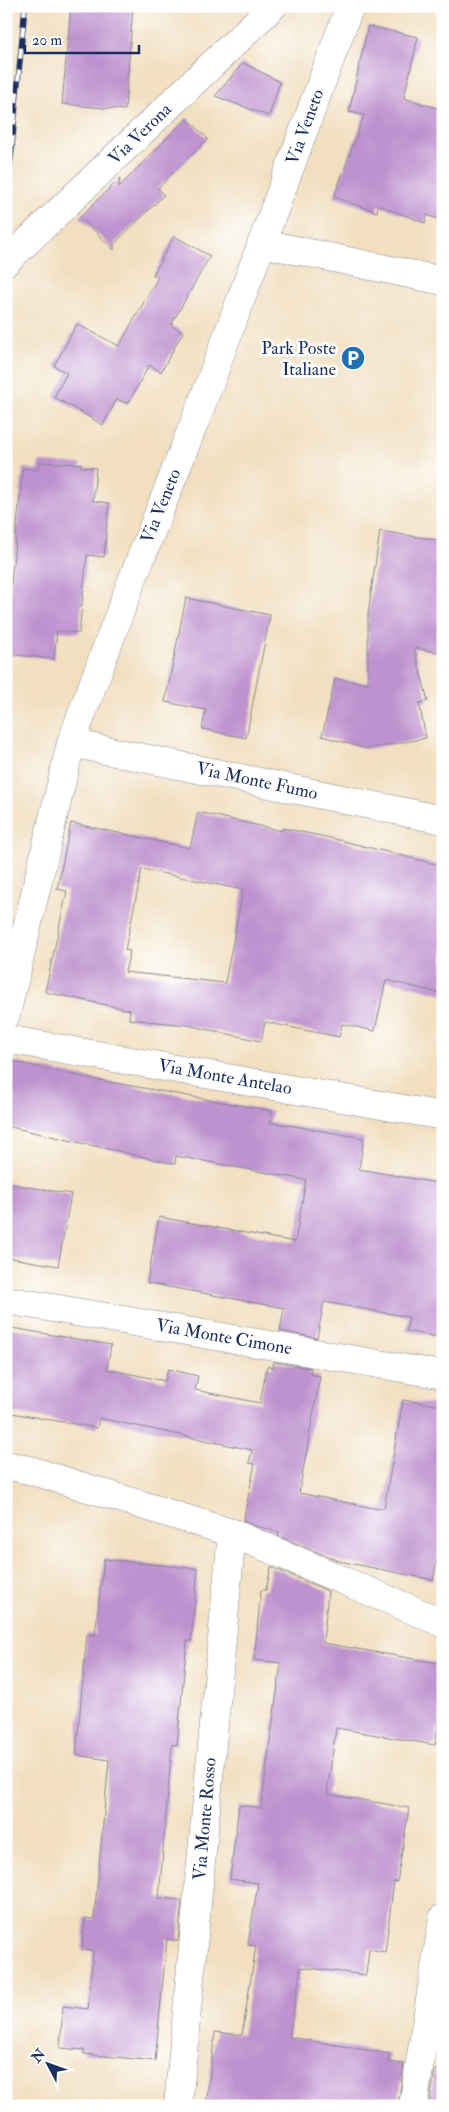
<svg xmlns="http://www.w3.org/2000/svg" width="449" height="2112" font-family="'IM FELL Double Pica',serif">
	<rect width="100%" height="100%" fill="#fff"/>
	<filter id="ink" filterUnits="userSpaceOnUse"><feTurbulence type="fractalNoise" baseFrequency=".02" numOctaves="2"/><feDisplacementMap in="SourceGraphic" scale="10" xChannelSelector="R" yChannelSelector="G"/><feConvolveMatrix kernelMatrix="1 2 1 2 8 2 1 2 1" color-interpolation-filters="sRGB"/></filter>
	<filter id="wash" filterUnits="userSpaceOnUse"><feTurbulence type="fractalNoise" baseFrequency=".0096" numOctaves="4" result="noise"/><feDisplacementMap in="SourceGraphic" scale="20" xChannelSelector="R" yChannelSelector="G"/><feGaussianBlur stdDeviation="1.12" result="paint"/><feColorMatrix in="noise" values="0 0 0 0 0 0 0 0 0 0 0 0 0 0 0 0 0 1.4 0 .05"/><feComposite in="paint" operator="in"/></filter>
	<g filter="url(#wash)">
		<rect width="100%" height="100%" fill="#f1dfc0"/>
		<g id="blocks">
			<!-- building -->
			<g fill="#be92cf" fill-rule="evenodd">
				<path d="M71 6H133L125 110 62 104Z"/>
				<path d="M368 26 418 37 404 98 443 110V221L427 215 425 223 378 205 377 212 334 197 364 115 349 112Z"/>
				<path d="M243 63 280 82 269 116 215 96Z"/>
				<path d="M187 118 208 139 158 188 164 195 114 244V250L80 217 120 178 119 187Z"/>
				<path d="M174 236 210 256 171 325 183 332 161 372 149 365 128 404 117 399 103 425 54 397 67 373 54 366 77 324 119 346 158 277 153 275Z"/>
				<path d="M39 462 82 464 80 467 96 468 93 501 109 503 104 557 87 555 79 633 57 631 54 659 6 654V630L23 468 38 470Z"/>
				<path d="M380 531 443 541V653L414 648 428 701 419 703 426 738 367 749 322 736 335 679 368 683V614Z"/>
				<path d="M186 598 270 615 246 738 202 729 206 710 165 702Z"/>
				<path d="M198 812 282 831 283 828 335 839 443 866V994L386 980 375 1031 342 1024 339 1037 265 1022 261 1041 187 1025 129 1019 130 1010 45 992 67 891 57 889 71 823 190 848ZM142 869 243 890 225 983 125 972 130 951 125 950Z"/>
				<path d="M6 1060 87 1078 272 1111 270 1122 364 1138 359 1169 443 1184V1338L406 1331 409 1317 324 1302 317 1338 280 1331 284 1308 147 1283 159 1217 295 1242 306 1180 176 1156 175 1164 6 1126Z"/>
				<path d="M6 1183 71 1194 58 1266 6 1257Z"/>
				<path d="M6 1327 111 1345 107 1369 165 1381 168 1369 198 1376 195 1390 260 1403 267 1366 273 1368 274 1362 311 1368 310 1374 320 1376 299 1493 378 1509V1507L384 1508 403 1400 443 1406V1529L433 1580 339 1561 278 1536 279 1532 256 1526 243 1521 255 1464 249 1463 252 1450 99 1418 97 1428 6 1412Z"/>
				<path d="M104 1559 198 1569 191 1641H187L177 1745 172 1744 159 1898 182 1900 178 1941 167 1939 155 2061 84 2054V2050L60 2048 63 2006 88 2009 93 1951 82 1950 85 1918 94 1919 109 1760 76 1755 87 1634 95 1635Z"/>
				<path d="M271 1567 328 1591 323 1643 443 1664V1700L435 1745 336 1728 327 1794 409 1808 397 1882 394 1881 385 1952 369 1949 366 1975 301 1967 289 2037 390 2054 388 2062 404 2064 398 2106H206L215 2032 242 2035 256 1946 248 1945 258 1883 230 1879 239 1805 261 1808 281 1663 254 1660 261 1590H266Z"/>
				<path d="M435 2070 443 2072V2106H429Z"/>
			</g>
		</g>
	</g>
	<g filter="url(#ink)">
		<use href="#blocks" fill-opacity="0" stroke="#86878f" stroke-width="1"/>
		<g fill="none" stroke-linecap="round" stroke-linejoin="round">
			<!-- minor casing -->
			<g stroke="#86878f" stroke-width="29">
				<g id="minor">
					<path d="M262 243 443 281"/>
					<path d="M6 262 273 6"/>
					<path d="M71 743 443 820"/>
					<path d="M6 1015 71 743 129 588 206 393 350 6"/>
					<path d="M6 1039 443 1116"/>
					<path d="M6 1300 443 1375"/>
					<path d="M6 1465 33 1471 232 1533 443 1623"/>
					<path d="M178 2106 232 1533"/>
					<path d="M413 2106 443 1918"/>
				</g>
			</g>
			<!-- minor -->
			<use href="#minor" stroke="#fff" stroke-width="28"/>
			<!-- rail casing -->
			<g stroke="#1b2f5e" stroke-width="5.5">
				<path id="rail" d="M6 212 25 6"/>
			</g>
			<!-- rail -->
			<use href="#rail" stroke="#fff" stroke-width="4" stroke-dasharray="11" stroke-linecap="butt"/>
		</g>
	</g>
	<!-- icons -->
	<defs>
		<g id="parking-disc" transform="scale(1.25)"><circle r="9.5" fill="#1f6fb2" stroke="#fff"/><path d="M-3.5-5.5H1a3.5 3.5 0 0 1 0 7H-1V5.5H-3.5ZM-1-3.4V-.6H.8a1.4 1.4 0 0 0 0-2.8Z" fill="#fff"/></g>
	</defs>
	<g fill-rule="evenodd">
		<use href="#parking-disc" x="353" y="358"/>
	</g>
	<g text-anchor="middle" dominant-baseline="central" stroke-width="5" stroke-linejoin="round" paint-order="stroke">
		<!-- street labels -->
		<g font-size="18" fill="#1b2f5e" stroke="#fff">
			<text transform="translate(305 127) rotate(-70)">Via Veneto</text>
			<text transform="translate(140 134) rotate(-44)">Via Verona</text>
			<text transform="translate(161 506) rotate(-68)">Via Veneto</text>
			<text transform="translate(257 781) rotate(12)">Via Monte Fumo</text>
			<text transform="translate(225 1077) rotate(10)">Via Monte Antelao</text>
			<text transform="translate(224 1337) rotate(10)">Via Monte Cimone</text>
			<text transform="translate(205 1819) rotate(-85)">Via Monte Rosso</text>
		</g>
		<!-- poi labels -->
		<g font-size="18" fill="#1b2f5e" stroke="#fff" text-anchor="end">
			<text x="336" y="348">Park Poste<tspan x="336" dy="21">Italiane</tspan></text>
		</g>
	</g>
	<!-- margin -->
	<rect width="449" height="2112" fill="none" stroke="#fff" stroke-width="25"/>
	<!-- north arrow -->
	<g transform="translate(48 2064) rotate(311)" stroke="#ffffff" stroke-width="4" paint-order="stroke">
	<path d="M0-4L9 19L0 12L-9 19Z" fill="#1b2f5e"/>
	<text y="-8" font-size="14" font-weight="bold" text-anchor="middle" fill="#1b2f5e">N</text>
	</g>
	<!-- scale -->
	<path d="M25 45v8h114v-8" fill="none" stroke="#1b2f5e" stroke-width="2.5"/>
	<text x="32" y="45" font-size="15" fill="#1b2f5e" stroke="#ffffff" stroke-width="4" paint-order="stroke">20 m</text>
</svg>
